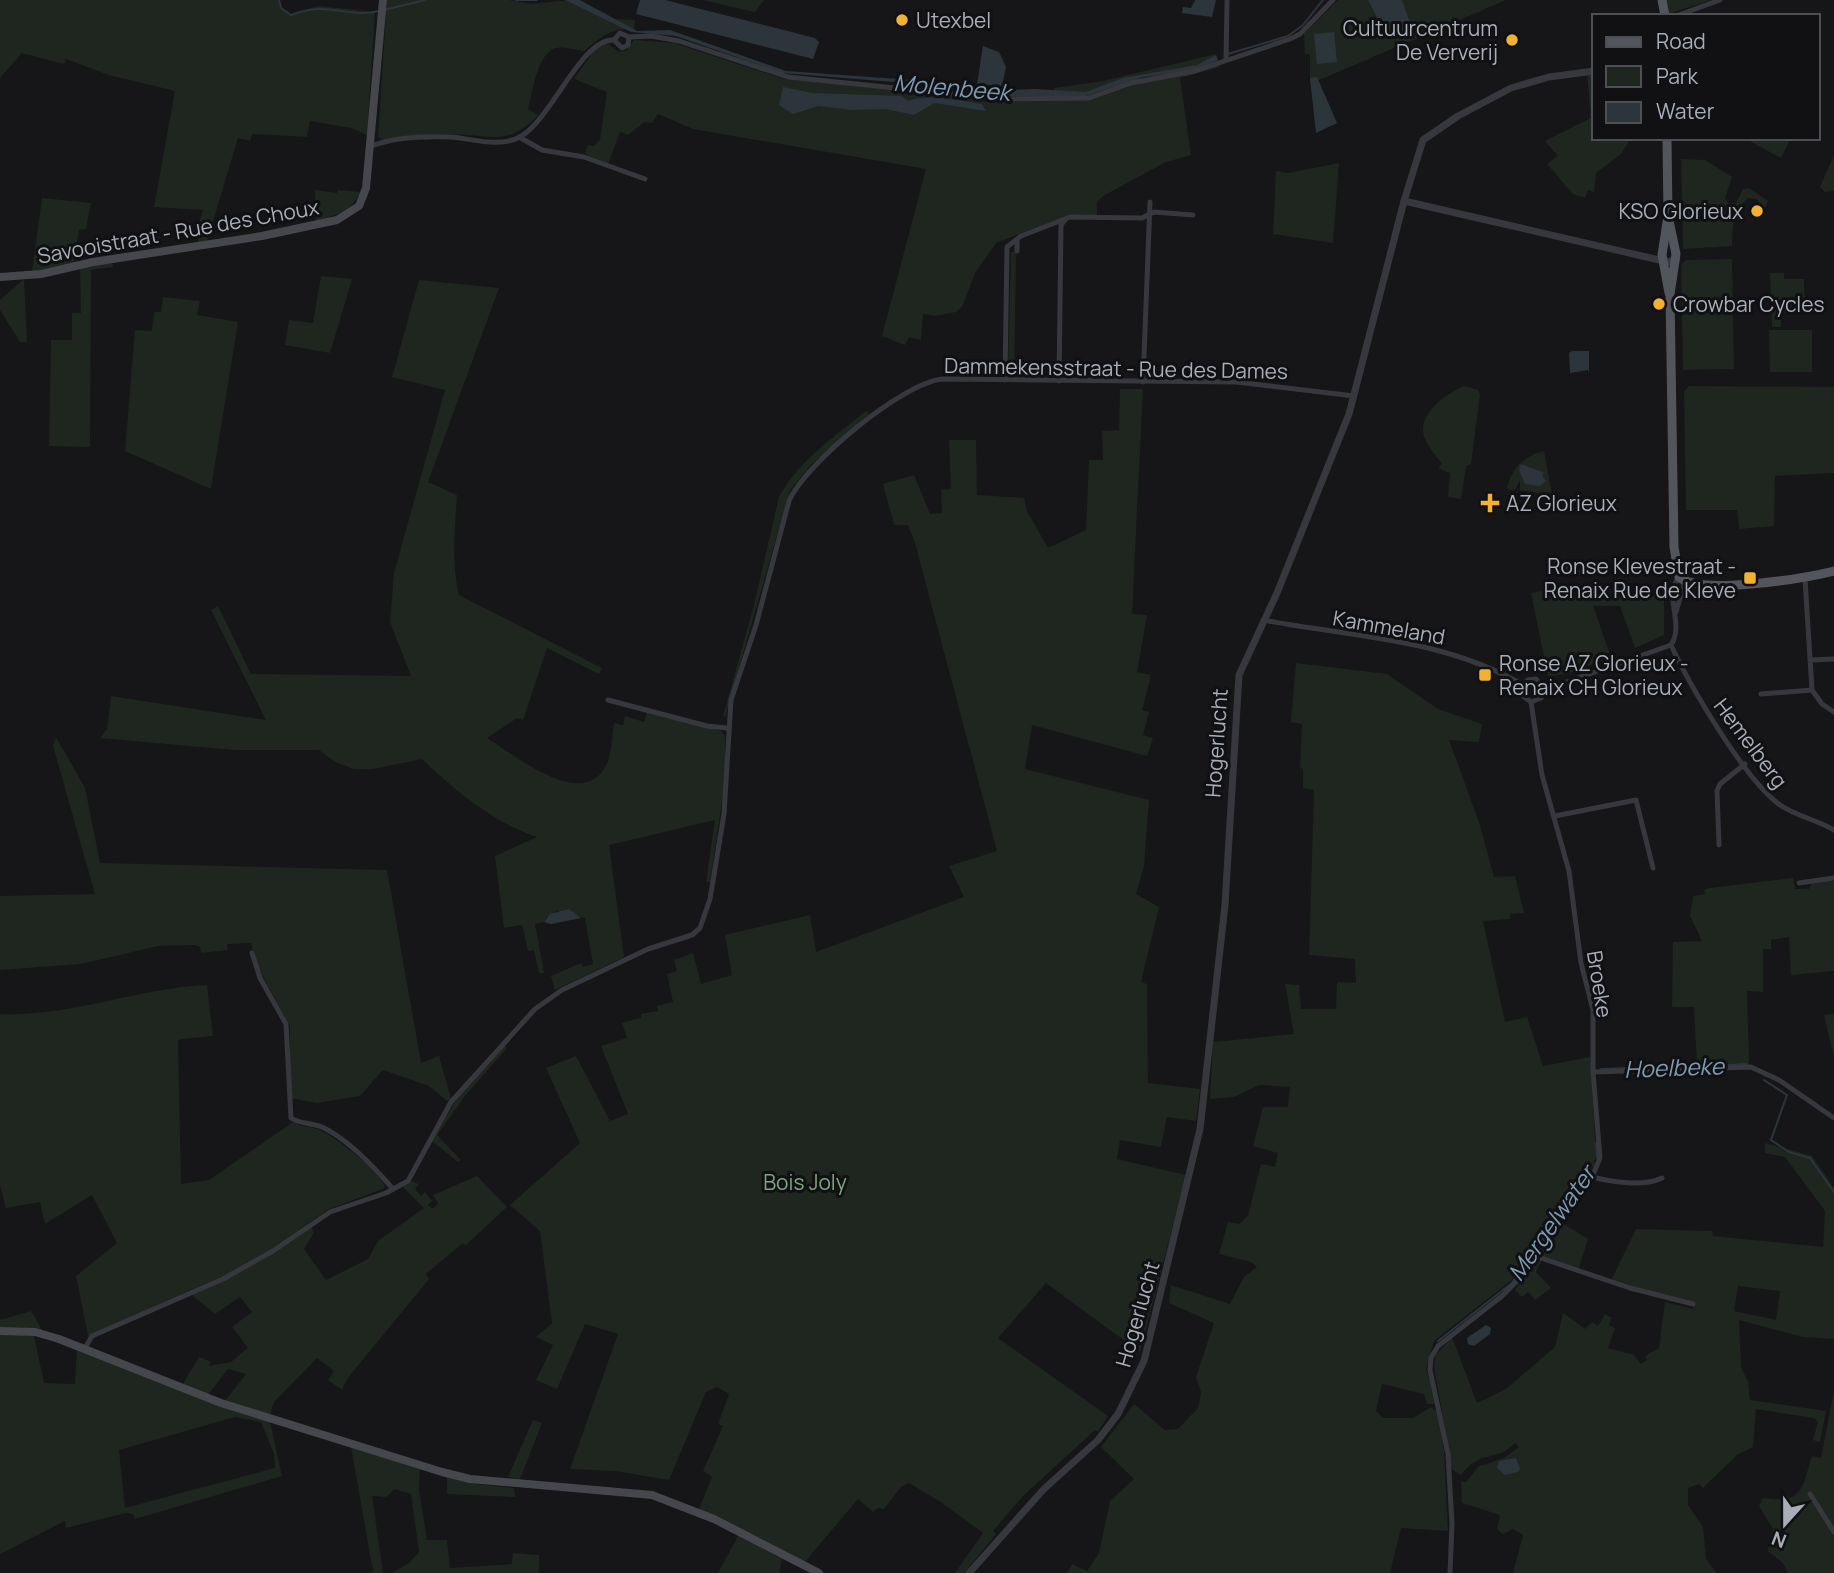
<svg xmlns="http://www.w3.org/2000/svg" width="1834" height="1573" font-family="Manrope,sans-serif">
	<rect width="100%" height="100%" fill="#161618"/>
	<!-- green -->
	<g fill="#1e261f" fill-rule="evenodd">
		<path d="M0 0H280L281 8 291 15 318 6 375 12 367 135 351 128 310 121 307 137 252 134 250 141 238 138 207 241 198 242 197 229 203 210 154 207 175 91 109 75 66 59 64 64 22 53 0 78Z"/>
		<path d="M387 0H509L532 4 570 0 610 19 635 20 634 31C614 24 599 39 584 51 576 50 563 46 556 48 537 53 532 94 528 109L538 115C507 149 488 133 448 134 427 134 405 138 383 140L378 137Z"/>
		<path d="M702 0H764L755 12Z"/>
		<path d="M1338 0H1368L1383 35 1389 39 1412 28 1402 0H1506L1310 84V54H1305L1304 34Z"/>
		<path d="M1665 0H1711L1668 14Z"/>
		<path d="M634 40 674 43 784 79 939 94 988 102 1055 99 1054 88 1103 81 1216 54 1220 67 1180 78 1191 155 1166 162 1103 196 1097 202V216H1066L996 243 975 273 962 307 956 312 935 316 923 314 921 340 909 337 905 345 882 336 926 169 693 129 658 114 652 123 644 122 628 135 620 132 608 164 585 154 588 145 594 146 600 140 607 92 574 79 595 49 607 43 619 52 626 51Z"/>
		<path d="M1594 73V138H1631L1621 154 1596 173 1594 192 1588 190 1585 198 1573 194 1547 164 1558 156 1545 141 1591 118 1587 74Z"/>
		<path d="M1753 138H1791L1781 158 1751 142Z"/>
		<path d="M1834 155V191L1825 192 1820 187Z"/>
		<path d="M1681 159 1705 160 1732 177 1725 198 1729 204 1736 203 1743 189 1749 188 1768 201 1765 208 1756 199 1748 198C1732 213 1733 226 1732 246L1683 249Z"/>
		<path d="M1339 163 1333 243 1273 234 1276 171 1288 173Z"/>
		<path d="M315 190 337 193 338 190 360 192C351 213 335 215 316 221Z"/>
		<path d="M42 198 91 203 86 229 79 230 74 262 32 272Z"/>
		<path d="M1011 252H1016L1014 377 1008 374Z"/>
		<path d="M1732 259 1734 369 1683 370 1681 265 1686 260Z"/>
		<path d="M112 261 113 267 91 270 90 447 49 446 51 340H72V313H81L80 268Z"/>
		<path d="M1770 273H1784V279H1804L1805 312 1781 313V327H1772Z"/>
		<path d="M321 276 352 279 330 353 285 345 289 320 313 323Z"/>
		<path d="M24 279 27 342H20L0 310V300Z"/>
		<path d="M419 280 499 288 428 482 457 495C455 528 451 563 459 595L602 668 599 674 547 648 523 720 517 718 487 738C516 756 587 815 608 761 612 749 612 735 614 723L623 725 625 716 644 722 647 712 721 731 725 736V782L710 882H706L715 820 609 845 624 957 555 990 551 976 581 963 583 967 593 964 585 918 557 911 546 918 544 922 535 924 544 973H539L534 950 528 951 522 925 504 928 495 856 537 837C495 824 453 789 422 759L373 769H354L335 762 319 750H234L100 738 107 729 111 696 266 720 211 610 218 606 251 674 411 676 390 622 394 573 445 390 392 377Z"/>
		<path d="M163 297 200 301 197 315 238 322 211 489 125 451 135 330 152 331 154 312H161Z"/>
		<path d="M1769 330H1812V372H1770Z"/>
		<path d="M1464 386 1478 390 1480 394 1471 464 1466 466 1461 499 1448 497 1450 473 1438 468 1442 464C1437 457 1430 449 1426 441 1413 417 1445 394 1464 386Z"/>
		<path d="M1689 386 1834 387V473L1775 476 1774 526 1739 529 1737 510H1686L1684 392Z"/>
		<path d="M1120 389H1143L1132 614 1147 615 1137 672 1151 675 1142 710 1149 712 1143 735 1153 738 1147 756 1032 725 1025 769 1149 800 1144 866 1136 894 1159 907 1141 982 1147 984 1148 1083 1200 1089 1196 1121 1167 1117 1161 1147 1120 1140 1117 1159 1186 1175 1140 1352 1046 1283 998 1338 1108 1416 1098 1432 1095 1430 1023 1496 993 1531 996 1534 964 1573H955L983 1533 941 1502 909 1483 901 1487 884 1509 877 1508 873 1512 858 1499 804 1563 699 1509 712 1477 703 1471 723 1426 718 1424 729 1394 717 1387 706 1392 669 1480 615 1471 570 1469 618 1334 585 1324 557 1389 536 1380 553 1345 536 1337 552 1323 540 1231 510 1205 580 1143 546 1068 576 1056 610 1121 628 1114 601 1046 627 1038 622 1023 641 1018V1014L658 1011 657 1006 673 1002 667 974 677 971 674 960 693 953 701 984 732 975 725 935 810 915 816 952 964 897 949 866 997 851 915 543 908 525H894L883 484 914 475 930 514 942 513 941 490 951 489 949 440H976L977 495 1024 498 1027 511 1048 548 1086 530 1089 460H1103L1102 431 1119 430Z"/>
		<path d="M866 411 869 414 812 464 790 490 725 717 723 716 754 605 779 497C798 461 835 436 866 411Z"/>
		<path d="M1544 451 1552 495 1520 490V480L1515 490 1507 489C1511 468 1524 456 1544 451Z"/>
		<path d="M1571 586 1575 597 1664 595V635L1635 648 1620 606H1593L1611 657 1566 674 1548 676 1531 593Z"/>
		<path d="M1296 663 1387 674 1438 709 1482 724 1479 742 1449 740 1479 822 1494 877 1515 876 1524 913 1510 914V919L1483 921 1505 1022 1527 1017 1543 1066 1590 1057 1596 1154 1594 1165 1554 1218 1588 1239 1578 1271 1543 1258 1536 1272 1551 1288 1535 1300 1528 1292 1522 1297 1515 1290 1520 1283 1513 1279 1434 1341 1426 1369 1437 1404H1427L1424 1394 1382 1384 1376 1411 1384 1418H1413L1431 1407 1438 1412 1444 1451 1448 1531 1401 1528 1390 1573H1067L1072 1564 1087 1571 1099 1553 1110 1501 1134 1479 1101 1447 1134 1404 1165 1430 1178 1429 1198 1408 1201 1392 1196 1377 1214 1323 1169 1303 1171 1285 1230 1304 1244 1277 1257 1267 1251 1262 1219 1254 1228 1222 1239 1224 1248 1216 1261 1164 1275 1167 1278 1153 1253 1146 1263 1107H1288L1290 1087 1259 1085 1234 1097 1210 1099 1213 1042 1294 1034 1285 984 1299 985 1301 1009H1336L1337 982 1356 983 1355 959 1309 955 1314 790 1303 788V769L1300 768 1302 724 1291 722Z"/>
		<path d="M56 737 85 788 100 863 387 870 421 1063 439 1056 451 1099 447 1101 429 1086 383 1070 360 1096 317 1103 290 1098V1026L256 964 251 943 227 944 228 950 201 953 200 947 195 945 158 946 81 964 0 970V896L95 894 53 746Z"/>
		<path d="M1793 878 1795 889H1809L1812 883 1834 881V971L1791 975 1789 937 1771 940V949H1763V992L1747 991 1749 1063 1697 1064 1694 1007H1672L1673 942 1702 941 1690 916 1693 896 1705 894 1704 890 1710 888Z"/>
		<path d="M207 985 213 1036 181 1039 178 1041 181 1184 209 1180 293 1122C301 1127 311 1126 320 1130 334 1136 384 1174 385 1188L327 1210 277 1246 234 1271 88 1336 76 1276 117 1243 92 1195 45 1224 40 1202 6 1208 0 1185V1014C72 1017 137 988 207 985Z"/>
		<path d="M1834 1014V1057L1824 1015Z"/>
		<path d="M504 1045 507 1048 465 1096 437 1135 461 1160 458 1162 432 1141 456 1100Z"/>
		<path d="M1765 1143 1812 1156 1834 1188V1339L1803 1337 1739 1320 1741 1367 1748 1382 1750 1400 1826 1411 1820 1442 1813 1440 1818 1422 1814 1418 1756 1409 1753 1447 1737 1455 1703 1488 1699 1484 1688 1488V1505L1703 1527 1706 1559 1717 1573H1513L1523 1535 1513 1529 1503 1534 1497 1529 1500 1515 1462 1503 1461 1481 1466 1482 1478 1467 1504 1458 1519 1447 1515 1443C1497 1463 1481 1448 1461 1475L1452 1470 1434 1366 1436 1355 1452 1337 1477 1403 1506 1389 1555 1347 1563 1313 1585 1329 1592 1322 1598 1326 1605 1314 1612 1318 1609 1325 1615 1328 1608 1348 1634 1355 1641 1364 1647 1360 1645 1356 1659 1348 1665 1302 1693 1309 1694 1303 1611 1281 1636 1229 1712 1231 1713 1236 1823 1247 1825 1211 1785 1157 1765 1153ZM1738 1286 1780 1291 1776 1320 1734 1311Z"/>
		<path d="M477 1176 507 1207 465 1246 463 1243 426 1274 429 1279 347 1379 342 1390 328 1380 334 1371 317 1358 274 1402 270 1415 225 1401 246 1374 228 1369 208 1395 183 1384 199 1357 211 1362 209 1366 231 1362 248 1348 232 1327 252 1312 240 1297 215 1314 192 1295 259 1262 311 1226 314 1233 304 1249 326 1280 368 1259 378 1241 424 1208 403 1187 411 1181 419 1184 415 1189 421 1196 425 1192 432 1201 428 1205 432 1209 438 1204 433 1195Z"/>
		<path d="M31 1311 42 1330 0 1328V1320Z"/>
		<path d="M0 1334 34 1336 44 1383 75 1384 77 1348 168 1386 270 1422 282 1476 135 1519 133 1514 126 1513 66 1528 65 1521 0 1554ZM235 1417 261 1422 274 1454 275 1468 125 1508 119 1450Z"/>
		<path d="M1834 1391V1573H1788L1783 1563 1768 1551 1773 1529 1759 1506 1763 1498C1803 1504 1801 1490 1812 1456L1821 1458Z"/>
		<path d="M533 1420 542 1423 520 1479 508 1477Z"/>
		<path d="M351 1447 420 1469 419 1490 427 1540H447L450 1568 512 1564 513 1553 539 1555V1573H392L409 1563 419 1552 411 1494 395 1489 386 1497 372 1496 383 1573H368L373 1571Z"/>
		<path d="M447 1477 476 1484 514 1488 515 1497 447 1494Z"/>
		<path d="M738 1536 782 1559 779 1573H718Z"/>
	</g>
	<!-- water -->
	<g fill="#2c353c">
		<path d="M565 0H580L637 31 670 30 786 71 954 83 988 91 1035 89 1086 92 1123 78 1197 65 1216 55 1218 60 1194 70 1143 77 1082 97 990 96 956 87 782 73 676 36 631 32Z"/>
		<path d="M640 0H665L815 38 819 42 813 59 636 14Z"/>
		<path d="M1195 0H1216L1212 17 1182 13 1183 7 1191 8Z"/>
		<path d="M1368 0H1402L1412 28 1387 39Z"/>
		<path d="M1334 32 1337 62 1317 64 1314 34Z"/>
		<path d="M983 46 999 52 1006 67 1002 86 977 84Z"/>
		<path d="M1317 77 1337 123 1316 133 1310 78Z"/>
		<path d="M783 87 812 93 901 96 908 101C929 93 960 101 982 104L986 111 934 103 914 115 886 109 852 110 818 106 793 114 779 105Z"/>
		<path d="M1572 351H1589V373L1588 370 1570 373 1569 353Z"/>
		<path d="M1521 464 1545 473 1542 475 1546 481 1540 486 1525 484 1519 470Z"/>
		<path d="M1554 560 1583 571 1585 575 1557 572 1553 567Z"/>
		<path d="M569 909 581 918 551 924 544 922 550 914Z"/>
		<path d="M1486 1325 1491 1328 1490 1334 1474 1346 1468 1344 1467 1338Z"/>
		<path d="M1516 1458 1520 1469 1518 1472 1505 1475 1497 1468 1499 1461Z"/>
	</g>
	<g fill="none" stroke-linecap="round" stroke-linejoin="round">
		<!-- stream -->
		<g stroke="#2c353c" stroke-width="2">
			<path d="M279 0 281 8 291 15C330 0 346 19 379 11"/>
			<path d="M516 0H537"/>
			<path d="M384 10 425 0"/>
			<path d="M1228 54 1288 36 1303 25 1323 0"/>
			<path d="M1601 1069 1747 1064"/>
			<path d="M1764 1080 1787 1095 1771 1140 1789 1152 1810 1158 1834 1192"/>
			<path d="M1596 1143 1597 1158"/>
			<path d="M1438 1341 1512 1283 1559 1214"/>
		</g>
		<!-- minor -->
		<g stroke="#37383d" stroke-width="5">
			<path d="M1676 16 1720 0"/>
			<path d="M614 40 620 33 629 37 651 36 679 41 788 77 1003 99 1089 98 1131 83 1195 71 1290 39 1300 34 1333 0"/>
			<path d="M614 40 622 48 628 45 629 37"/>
			<path d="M1226 60 1227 0"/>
			<path d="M519 137 542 150 584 157 645 179"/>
			<path d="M371 146C395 137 427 136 451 137 473 139 499 148 520 137 551 120 582 37 614 40"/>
			<path d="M1017 240V251"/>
			<path d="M1005 380 1007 247 1021 236 1070 217 1142 218 1154 212 1193 215"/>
			<path d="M1059 381 1061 225 1065 220"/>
			<path d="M1143 382 1150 202"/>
			<path d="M1805 579 1812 690 1822 704 1834 712"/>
			<path d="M1676 612 1685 581"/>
			<path d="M1263 620C1351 637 1443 638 1523 685"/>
			<path d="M1671 645C1690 686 1745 780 1780 805 1796 816 1817 820 1834 830"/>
			<path d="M1671 645C1685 624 1663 597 1679 577"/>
			<path d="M1811 660 1834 659"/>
			<path d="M1523 685 1528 680 1536 679 1544 690"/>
			<path d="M1544 690 1671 645"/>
			<path d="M1761 694 1812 690"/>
			<path d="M608 700 707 726 727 728"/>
			<path d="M1531 702 1541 698 1544 690"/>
			<path d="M1555 816 1636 800 1653 868"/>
			<path d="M1719 845 1717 791 1720 784 1745 764"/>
			<path d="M1799 883 1834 878"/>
			<path d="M252 953 260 978 286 1024 291 1118C300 1124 312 1123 322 1127 348 1139 375 1168 393 1189"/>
			<path d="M1593 1072 1751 1067 1779 1080 1834 1118"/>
			<path d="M1592 1177C1612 1182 1644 1187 1662 1178"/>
			<path d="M1535 1256 1630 1288 1693 1304"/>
			<path d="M85 1348 92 1336 223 1279 273 1251 330 1212 386 1193 408 1181 451 1102 535 1009 562 990 648 949 692 935 700 928 710 899 724 814 731 700 756 625 789 501C805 464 903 382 943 379L1236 382 1354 396"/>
			<path d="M1810 1494 1834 1532"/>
			<path d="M1450 1573 1452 1524 1448 1454 1430 1370 1431 1358 1438 1346 1502 1296 1520 1278 1565 1209 1592 1177 1600 1158 1593 1072V1010L1581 963 1569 871 1542 775 1531 702 1523 696V685"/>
		</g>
		<!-- tertiary -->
		<g stroke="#37383d" stroke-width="7">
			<path d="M1404 201 1668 262 1676 259"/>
			<path d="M969 1573 1044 1489 1098 1440 1118 1414 1144 1361 1200 1129 1225 905 1239 675 1277 593 1349 414 1404 201 1423 140 1458 116 1511 88 1549 77 1594 71"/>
		</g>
		<!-- secondary -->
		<g stroke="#45474d" stroke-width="8">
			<path d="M0 277 41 274 93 262 262 236 337 220 359 206 366 188 383 0"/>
			<path d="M0 1331 35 1332 59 1339 221 1403 442 1472 470 1479 652 1495 714 1519 819 1573"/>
		</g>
		<!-- primary -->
		<g stroke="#53555c" stroke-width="9">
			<path d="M1662 0 1665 16"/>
			<path d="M1667 138 1668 216 1662 255 1669 293"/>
			<path d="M1668 216 1676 254 1670 294 1674 547 1679 577C1701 596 1805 578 1834 571"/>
		</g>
	</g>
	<!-- markers -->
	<g fill="#f2b134" stroke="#111113" stroke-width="2.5">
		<circle cx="902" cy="20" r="7"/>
		<circle cx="1512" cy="40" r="7"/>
		<circle cx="1757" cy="211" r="7"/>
		<circle cx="1659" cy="304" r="7"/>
		<path d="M1486.5 492.5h7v7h7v7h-7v7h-7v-7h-7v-7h7z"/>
		<rect x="1743" y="571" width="14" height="14" rx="3.5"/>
		<rect x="1478" y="668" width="14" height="14" rx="3.5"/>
	</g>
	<g text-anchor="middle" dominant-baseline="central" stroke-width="6" stroke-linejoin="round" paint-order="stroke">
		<!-- poi labels -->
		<g font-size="21" fill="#a8adb8" stroke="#111113" text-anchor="start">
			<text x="916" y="20">Utexbel</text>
			<text x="1498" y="28" text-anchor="end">Cultuurcentrum<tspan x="1498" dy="24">De Ververij</tspan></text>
			<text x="1743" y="211" text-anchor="end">KSO Glorieux</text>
			<text x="1673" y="304">Crowbar Cycles</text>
			<text x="1506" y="503">AZ Glorieux</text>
			<text x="1736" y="566" text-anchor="end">Ronse Klevestraat -<tspan x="1736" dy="24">Renaix Rue de Kleve</tspan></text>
			<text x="1499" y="663">Ronse AZ Glorieux -<tspan x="1499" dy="24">Renaix CH Glorieux</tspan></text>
		</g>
		<!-- street labels -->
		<g font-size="21" fill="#a8adb8" stroke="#111113">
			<text transform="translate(178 231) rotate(-10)">Savooistraat - Rue des Choux</text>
			<text transform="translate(1116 368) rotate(1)">Dammekensstraat - Rue des Dames</text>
			<text transform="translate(1389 627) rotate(10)">Kammeland</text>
			<text transform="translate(1216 743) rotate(-86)">Hogerlucht</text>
			<text transform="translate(1751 743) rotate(53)">Hemelberg</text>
			<text transform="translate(1600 984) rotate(81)">Broeke</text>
			<text transform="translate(1137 1314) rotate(-74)">Hogerlucht</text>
		</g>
		<!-- park labels -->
		<g font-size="21" fill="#7fa381" stroke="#111113">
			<text x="805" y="1182">Bois Joly</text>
		</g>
		<!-- water labels -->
		<g font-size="23" font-style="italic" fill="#7f9bb3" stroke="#111113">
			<text transform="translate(952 87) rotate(5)">Molenbeek</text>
			<text transform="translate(1674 1067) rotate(-2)">Hoelbeke</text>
			<text transform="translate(1551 1223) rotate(-55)">Mergelwater</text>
		</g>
	</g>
	<!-- legend -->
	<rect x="1592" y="14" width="228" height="126" fill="#111113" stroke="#4d4f55" stroke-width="2"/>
	<rect x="1606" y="37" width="35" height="10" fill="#53555c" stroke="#4d4f55" stroke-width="2"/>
	<text x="1656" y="49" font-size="21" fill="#a8adb8">Road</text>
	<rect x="1606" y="66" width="35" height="21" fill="#1e261f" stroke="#4d4f55" stroke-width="2"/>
	<text x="1656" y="84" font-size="21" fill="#a8adb8">Park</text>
	<rect x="1606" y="102" width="35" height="21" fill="#2c353c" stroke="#4d4f55" stroke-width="2"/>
	<text x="1656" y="119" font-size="21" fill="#a8adb8">Water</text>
	<!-- north arrow -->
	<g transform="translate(1785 1524) rotate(201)" stroke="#111113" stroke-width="5" paint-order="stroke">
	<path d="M0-5L12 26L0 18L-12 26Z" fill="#a8adb8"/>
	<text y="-10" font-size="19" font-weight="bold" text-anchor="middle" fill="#a8adb8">N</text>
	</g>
</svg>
